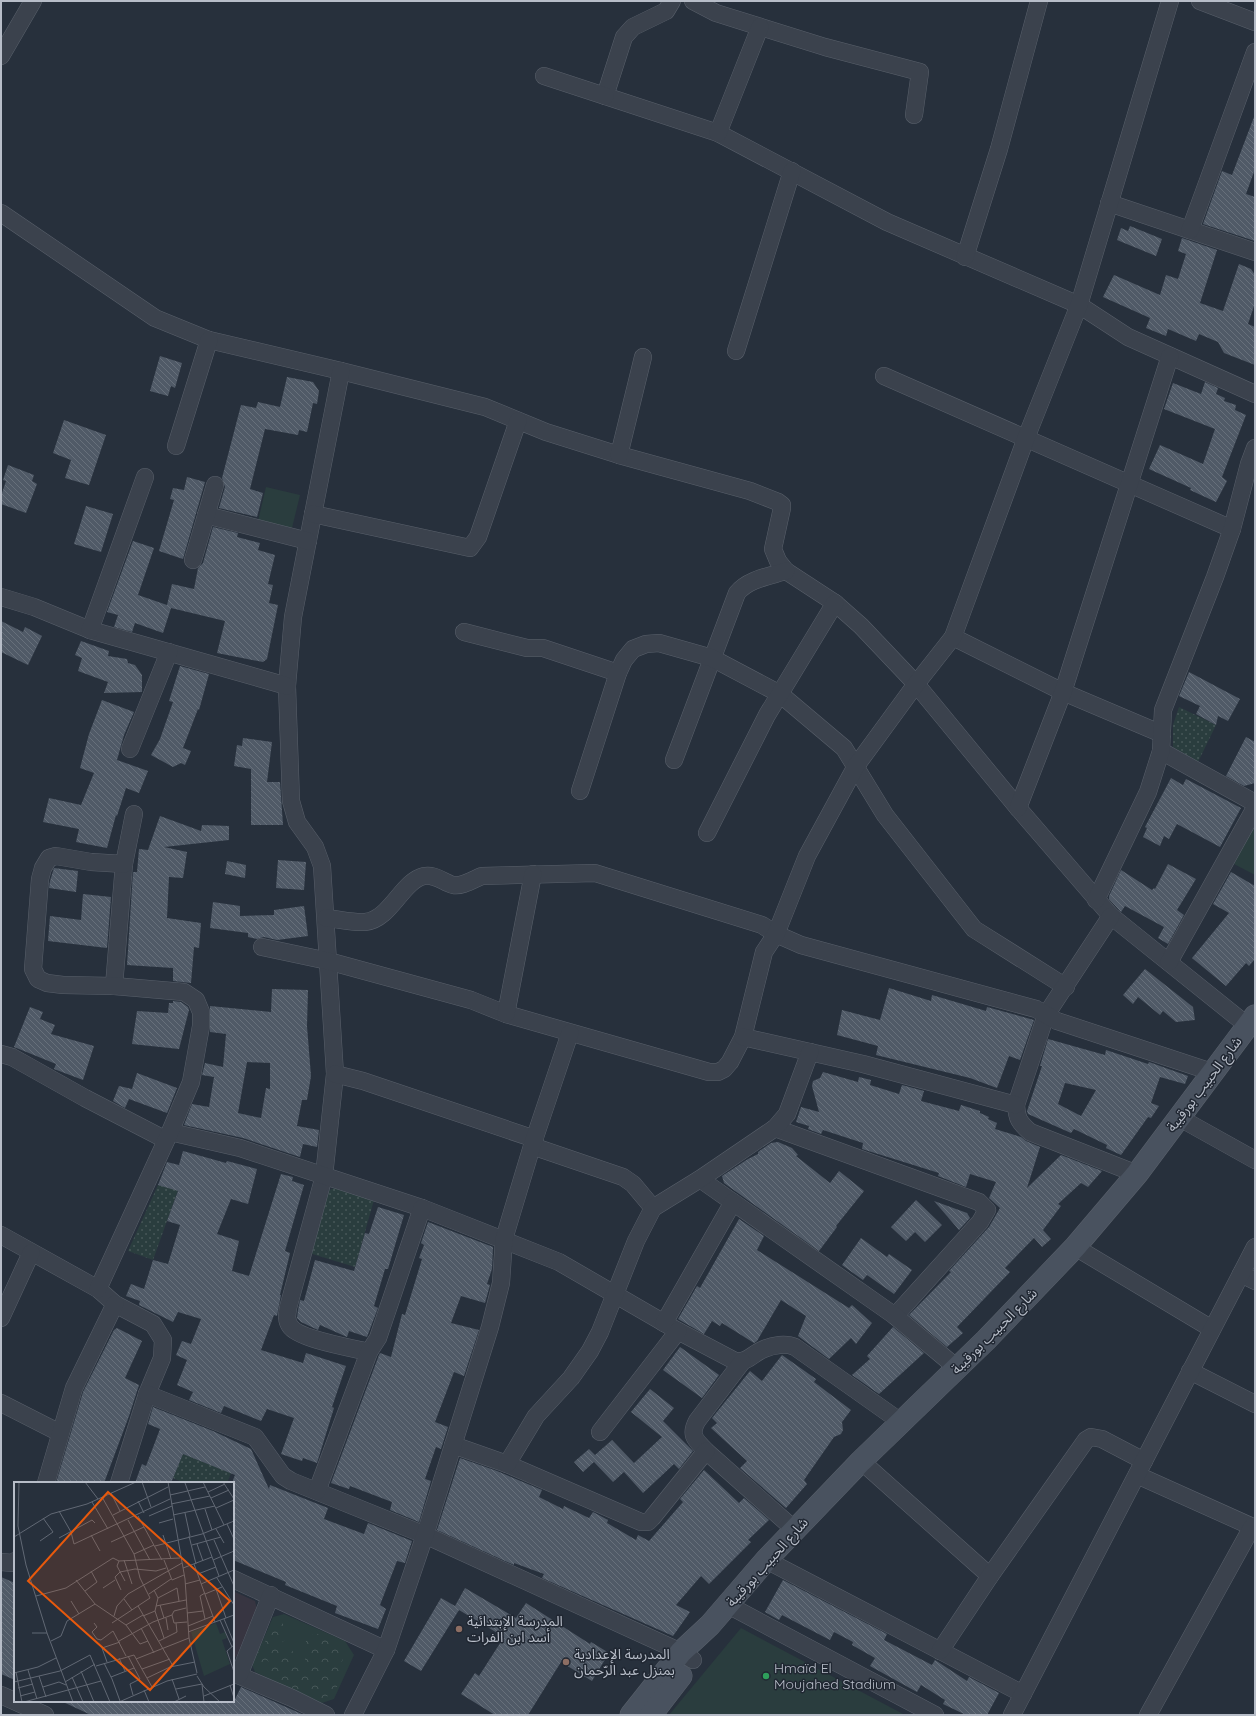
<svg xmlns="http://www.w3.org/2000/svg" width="1256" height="1716" font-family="Quicksand,'Noto Sans Arabic',sans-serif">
	<defs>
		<pattern id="forest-crowns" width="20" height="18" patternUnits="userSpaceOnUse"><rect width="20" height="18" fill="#2a3d3e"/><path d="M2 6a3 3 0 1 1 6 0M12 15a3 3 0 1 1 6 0" fill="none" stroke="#475758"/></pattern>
		<pattern id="garden-dots" width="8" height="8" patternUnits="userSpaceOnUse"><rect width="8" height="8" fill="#2a3d3e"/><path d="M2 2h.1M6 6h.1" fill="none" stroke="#475758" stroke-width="1.8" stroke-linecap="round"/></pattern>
		<pattern id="building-back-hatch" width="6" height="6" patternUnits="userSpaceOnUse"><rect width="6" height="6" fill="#505a67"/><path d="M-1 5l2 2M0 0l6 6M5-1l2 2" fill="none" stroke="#67707b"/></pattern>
	</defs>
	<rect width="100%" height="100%" fill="#27303c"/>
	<!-- medical -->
	<path fill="#373541" d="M233 1591 255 1601 257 1609 237 1656 233 1659Z"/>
	<!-- green -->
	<g fill="#2a3d3e">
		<path d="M266 487 300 495 292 528 258 521Z"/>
		<path d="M1255 825V875L1234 864Z"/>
		<path d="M284 1614 345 1641 354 1655 334 1699 322 1703 255 1672 252 1665 273 1617Z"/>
		<path d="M741 1628 905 1715H669Z"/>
	</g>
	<!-- forest -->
	<path fill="url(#forest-crowns)" d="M282 1622 286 1631V1639L280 1644 291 1649 302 1665 305 1660 306 1640 315 1633 325 1637 340 1647 343 1659 339 1669V1684L332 1694 322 1699C303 1691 282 1688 270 1671L271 1665 267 1660 257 1667 252 1657 256 1649 265 1642 273 1623Z"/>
	<!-- garden -->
	<g fill="url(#garden-dots)">
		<path d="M1179 707 1216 725 1198 762 1173 747V725Z"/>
		<path d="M158 1185 178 1190 153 1260 128 1251Z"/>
		<path d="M334 1188 374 1200 355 1267 309 1253 325 1192Z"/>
		<path d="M183 1454 231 1473 227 1483H184L173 1478Z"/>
	</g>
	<!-- building -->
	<g fill="url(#building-back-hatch)" fill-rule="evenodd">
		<path d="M1254 117 1255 169 1246 194 1255 197V241L1203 224 1222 171 1232 175Z"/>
		<path d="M1130 226 1162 239 1156 256 1117 240 1121 228 1128 231Z"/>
		<path d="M1182 238 1217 250 1200 303 1223 311 1239 264 1251 269 1255 275V303L1248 324 1255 327V365L1224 353 1218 342 1199 334 1196 341 1168 329 1166 336 1146 328 1150 318 1103 297 1114 275 1160 295 1166 275 1178 279 1186 254 1178 251Z"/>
		<path d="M160 356 182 363 175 388 171 386 168 396 150 391Z"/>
		<path d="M287 377 313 382 319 391 317 404 313 403 307 432 299 430 298 435 265 429 250 489 263 493 257 517 219 508 225 487 222 478 241 405 256 408 258 402 280 407Z"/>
		<path d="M1205 382 1218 388 1216 394 1225 398 1224 401 1236 405 1235 410 1246 415 1222 477 1227 481 1216 502 1190 490 1191 488 1149 469 1160 445 1203 464 1215 429 1164 409 1173 383 1201 394Z"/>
		<path d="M64 420 106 435 89 485 65 478 71 460 53 453Z"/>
		<path d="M8 465 34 475 32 481 37 484 26 513 1 504V496L6 481 3 480Z"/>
		<path d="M187 477 205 482 183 559 159 551 174 500 170 499 173 488 184 490Z"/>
		<path d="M86 506 113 514 101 552 74 544Z"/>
		<path d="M213 527 238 533 237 537 260 543 258 550 275 555 268 584 273 585 269 603 278 605 267 659 263 662 217 653 225 621 171 608 163 633 135 623 132 632 114 627 118 615 107 612 133 541 154 548 138 595 167 605 172 584 194 589 198 568 203 563Z"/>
		<path d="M1 621 23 632 25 627 42 636 28 665 1 652Z"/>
		<path d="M81 641 109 651 108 656 127 659 128 663 135 665 142 675V692L104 693 108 682 78 671 82 658 75 655Z"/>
		<path d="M180 666 209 674 199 710 198 709 183 748 191 751 185 765 181 763 173 767 151 755 160 739 173 702 169 701Z"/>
		<path d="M1189 672 1240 699 1228 721 1218 716 1216 725 1196 714 1200 706 1179 696Z"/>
		<path d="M102 700 134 712 124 735 117 760 148 771 139 793 126 788 117 816 116 815 107 848 76 842 79 829 43 822 49 798 81 805 94 773 80 768 89 734Z"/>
		<path d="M1246 737 1255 742V783L1244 786 1226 776Z"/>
		<path d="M243 738 272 742 267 782H280L283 825H251V769L234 766 237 745 242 746Z"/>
		<path d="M1171 778 1183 785 1186 779 1241 808 1220 847 1177 824 1169 839 1164 836 1160 846 1143 837 1147 828 1145 827Z"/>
		<path d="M160 816 201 831 202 825 229 826V840L164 847 187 852 183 878 169 877 167 918 201 923 199 948 194 947 191 983 173 981V968L127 965 133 872H137L139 849 148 850Z"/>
		<path d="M278 860 306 862 304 890 276 888Z"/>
		<path d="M227 861 246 865 245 878 225 874Z"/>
		<path d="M1168 864 1196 879 1177 910 1184 915 1168 944 1158 938 1164 927 1125 906 1121 912 1109 899V896L1121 870 1152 890 1154 888 1155 889Z"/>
		<path d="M54 868 78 871 76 892 49 888 50 881Z"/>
		<path d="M1231 872 1255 886V959L1249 966 1246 963 1226 986 1192 958 1229 913 1213 904Z"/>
		<path d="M83 894 111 897 107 948 48 941 50 916 81 920Z"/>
		<path d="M213 902 240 906V916L274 915V910L304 906 308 936 277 940 264 937 257 939 248 937V933L210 928Z"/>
		<path d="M1145 969 1193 1007 1195 1020 1176 1022 1163 1011 1160 1015 1138 997 1133 1004 1123 995Z"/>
		<path d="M889 988 931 1001 932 995 986 1011 987 1007 1034 1020 1020 1060 1009 1056 997 1088 970 1078 876 1055 878 1046 837 1035 842 1010 880 1020Z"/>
		<path d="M272 989 308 990 307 1026 311 1076 307 1100H302L297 1126 319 1130 317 1147 303 1144 300 1157 243 1138 184 1125 192 1104 209 1107 214 1077 202 1075 205 1063 223 1067 226 1034 210 1032V1006L271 1012ZM247 1062 270 1063V1089L266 1088 261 1118 238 1113Z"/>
		<path d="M173 1001 181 1002 188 1007 189 1010 179 1049 132 1044 137 1011 168 1013 169 1003H173Z"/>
		<path d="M30 1007 43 1012 40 1019 55 1025 51 1034 94 1046 83 1080 54 1069 56 1064 14 1047Z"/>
		<path d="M1048 1039 1105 1055 1106 1050 1148 1064 1149 1062 1188 1076 1185 1084 1160 1077 1151 1103 1159 1106 1151 1118 1148 1117 1121 1155 1106 1148 1107 1145 1074 1129 1071 1133 1028 1114 1027 1111 1042 1066H1040ZM1065 1083 1096 1090 1081 1116 1058 1104Z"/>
		<path d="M823 1072 858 1082 859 1077 871 1080 870 1085 899 1094 902 1085 924 1091 921 1101 959 1111 961 1105 980 1111V1113L989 1117 988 1119 997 1123 995 1129 1021 1137 1026 1141 1040 1147 1027 1188 1061 1155 1102 1171 1088 1187 1081 1183 1058 1204 1061 1206 1043 1230 1051 1239 1042 1247 1034 1238 1005 1268 1010 1272 957 1327 963 1333 947 1347 909 1315 951 1272 949 1271 989 1227 1000 1208 989 1198 996 1182 970 1174 966 1187 938 1176 939 1173 862 1149 863 1143 823 1130 821 1134 808 1129 809 1126 796 1122 801 1107 819 1112 812 1086 813 1081 820 1078Z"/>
		<path d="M137 1073 177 1088 167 1113 129 1099 125 1108 113 1101 119 1086 132 1089Z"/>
		<path d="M778 1142 792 1148 798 1155 796 1156 830 1183 839 1171 864 1191 836 1226 837 1227 819 1251 724 1183 722 1176 748 1159 758 1154V1152L771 1143Z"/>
		<path d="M183 1151 226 1163 227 1161 257 1169 248 1204 231 1199 217 1234 239 1241 232 1271 249 1276 281 1174 293 1177 292 1181 304 1185 285 1251 290 1253 280 1295H281L277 1316 274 1315 261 1350 303 1363 306 1353 346 1366 332 1407 334 1408 317 1463 303 1458 302 1461 281 1454 294 1418 267 1409 261 1421 224 1406 221 1413 189 1400 193 1392 177 1385 187 1360 176 1355 182 1341 191 1344 201 1319 178 1312 173 1322 139 1305 140 1301 126 1296 131 1284 144 1289 153 1260 168 1264 180 1225 167 1221 178 1191 158 1185 167 1162 179 1165Z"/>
		<path d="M916 1200 942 1225 925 1242 915 1232 906 1241 891 1227Z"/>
		<path d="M934 1201 967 1213 970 1218 959 1230Z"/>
		<path d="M378 1207 404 1215 388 1269H385L374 1306 378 1308 367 1337 349 1331 347 1337 320 1325 318 1330 301 1322 297 1318 298 1310 300 1300 304 1301 315 1260 354 1271 365 1233 369 1234Z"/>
		<path d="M739 1219 764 1236 757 1250 849 1308 852 1305 872 1323 856 1344 851 1338 829 1359 798 1336 806 1316 781 1300 757 1341 754 1343 722 1323 720 1326 712 1321 704 1334 678 1319 697 1286 700 1288Z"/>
		<path d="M428 1222 493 1247 492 1269 487 1284 490 1285 485 1303 461 1296 451 1323 479 1330 464 1376 454 1372 435 1422 448 1427 441 1449 436 1447 425 1479 431 1481 419 1522 390 1510 392 1502 350 1486 349 1489 331 1483 379 1355 380 1353 391 1357 402 1314 405 1315 422 1259 419 1258 424 1245 421 1243Z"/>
		<path d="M861 1238 887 1257 889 1254 912 1270 894 1294 867 1275 863 1280 842 1265Z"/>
		<path d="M893 1327 924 1353 879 1394 852 1375 870 1359 867 1356Z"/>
		<path d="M117 1328 142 1341 125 1378 139 1385 129 1416 104 1483H56L83 1392 114 1330Z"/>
		<path d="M680 1347 719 1375 702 1398 663 1370Z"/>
		<path d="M782 1355 816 1379 814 1382 851 1410 842 1422 843 1430 841 1434 834 1437 804 1480 807 1484 786 1508 740 1468 747 1461 711 1428 717 1423 712 1418 750 1371 762 1381Z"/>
		<path d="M650 1389 674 1408 663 1421 693 1451 679 1469 674 1464 643 1493 624 1472 613 1482 594 1462 583 1472 574 1462 589 1449 595 1455 612 1440 634 1463 662 1437 631 1412Z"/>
		<path d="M153 1407 213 1431 251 1449 269 1489 270 1485 328 1508 324 1519 364 1534 368 1523 412 1541 405 1563 397 1561 380 1605 386 1609 378 1629 335 1613 337 1606 285 1585 286 1582 233 1560V1480L235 1475 183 1454 171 1483H135L142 1464 146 1466 160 1429 148 1424Z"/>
		<path d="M460 1458 497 1471 542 1490 539 1497 563 1509 564 1506 589 1518 593 1512 608 1520 607 1523 636 1540 638 1535 649 1541 683 1502 680 1499 704 1470 739 1503 744 1498 769 1520 748 1540 751 1542 709 1584 701 1576 676 1605 690 1612 673 1636 542 1578 544 1574 514 1563V1565L437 1530Z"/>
		<path d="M1 1577 15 1583V1680L1 1674Z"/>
		<path d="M783 1580 887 1634 884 1640 932 1665 935 1660 967 1681 969 1677 999 1693 987 1715H966L943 1704 945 1700 921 1685 917 1692 870 1666 875 1658 852 1645 853 1642 834 1632 830 1640 782 1615 779 1620 765 1612Z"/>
		<path d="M465 1588 516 1618 526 1603 590 1644 591 1642 609 1653 592 1681 561 1662 528 1715H495L461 1694 475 1673 479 1676 504 1637 459 1610 421 1671 404 1661 441 1598 455 1606Z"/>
		<path d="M241 1687 304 1715H91L61 1701H234Z"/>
	</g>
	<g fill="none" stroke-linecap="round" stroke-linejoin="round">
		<!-- street casing -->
		<g stroke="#59606b" stroke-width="18">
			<g id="street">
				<path d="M672 1 666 11 633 27 624 37 605 96 718 133 887 222 1079 305 1128 337 1255 394"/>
				<path d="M693 1 716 13 825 47 920 72 914 115"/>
				<path d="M1200 1 1255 22"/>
				<path d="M1 56 33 1"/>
				<path d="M544 76 605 96"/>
				<path d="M718 133 760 27"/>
				<path d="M1109 203 1255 252"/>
				<path d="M1 213 155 318 209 340 341 371 485 407 546 432 619 455 750 491 778 502 782 505V508L773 549 778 561 786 571 835 603 861 626 916 684 1018 808 1111 916 1248 1026"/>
				<path d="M1190 230 1255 52"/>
				<path d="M965 257 999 149 1039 1"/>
				<path d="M736 351 792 171"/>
				<path d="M341 371 293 617 287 686 291 801 297 822 315 847 322 866 335 1074 324 1176 288 1308C287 1315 286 1320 290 1326 298 1339 352 1348 369 1352"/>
				<path d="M884 376 1232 529"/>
				<path d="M176 446 209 340"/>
				<path d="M619 455 643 357"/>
				<path d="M313 514 470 548 478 537 518 421"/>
				<path d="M206 515 308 541"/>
				<path d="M193 560 215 485"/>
				<path d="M1 597 34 607 90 630 287 686"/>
				<path d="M90 630 145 477"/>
				<path d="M464 632 527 648H543L618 673"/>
				<path d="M953 637 1063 692 1162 734"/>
				<path d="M130 749 169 652"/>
				<path d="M1161 751 1255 803"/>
				<path d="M674 760 737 593C748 579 770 576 786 571"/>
				<path d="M580 791 618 673 624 660 633 649 646 644 659 643 712 658 780 694 844 748 885 815 974 929 1066 987"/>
				<path d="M1018 808 1063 692 1170 356"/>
				<path d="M707 833 767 715 835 603"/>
				<path d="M1096 900 1148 792 1161 751 1163 710 1215 577 1232 529 1249 464 1255 448"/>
				<path d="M1111 916 1046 1015 1016 1105C1017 1119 1019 1122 1030 1132L1137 1174"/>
				<path d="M326 918C338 919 353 923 365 922 390 920 402 881 424 876 435 874 443 882 453 885 462 887 474 879 482 876L595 873 762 925 776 934 801 945 1036 1009 1057 1021 1212 1072"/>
				<path d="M262 947 328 961 471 1000 506 1014 709 1072H718L724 1069 730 1062 743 1037 764 952 776 934 807 856 856 766 916 684 953 637 1026 438 1079 305 1170 1"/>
				<path d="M1169 962 1255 808"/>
				<path d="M114 986 124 864"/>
				<path d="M506 1014 533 874"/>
				<path d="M743 1037 863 1064 1016 1105"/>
				<path d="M1 1054 12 1057 85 1098 166 1140"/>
				<path d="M335 1074 363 1081 535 1139"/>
				<path d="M1178 1117 1255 1160"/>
				<path d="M775 1128 979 1202 987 1210 980 1222 895 1316"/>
				<path d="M170 1132 240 1148 422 1208 559 1262 678 1331 735 1361C748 1363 753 1353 764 1349 773 1345 786 1343 795 1347L901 1422"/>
				<path d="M532 1146 623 1177 633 1184 653 1208"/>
				<path d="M700 1179 895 1316 957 1368"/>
				<path d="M1 1235 98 1289 115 1304 153 1324 163 1340 162 1358 147 1394 119 1483"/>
				<path d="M1075 1247 1212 1329"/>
				<path d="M1241 1274 1255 1281"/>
				<path d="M98 1289 170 1132 191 1082 201 1026V1012L196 1000 184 992 114 986 63 985 47 983 38 979 33 969 40 879 43 868 49 858 56 856 91 862 124 864 134 814"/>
				<path d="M1 1318 31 1253"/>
				<path d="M664 1323 733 1202"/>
				<path d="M742 1362 697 1421C689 1436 696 1440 706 1451L795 1530"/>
				<path d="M1190 1371 1255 1404"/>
				<path d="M147 1394 255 1437 283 1476 291 1481 425 1535 681 1652 693 1660"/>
				<path d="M1 1403 60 1433"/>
				<path d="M600 1432 678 1331"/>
				<path d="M453 1445 507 1464 641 1522H648L652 1518 706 1451"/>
				<path d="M861 1461 990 1576"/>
				<path d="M507 1464 536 1416 571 1378 590 1351 600 1332 636 1241 653 1208 700 1179 775 1128 787 1114 810 1052"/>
				<path d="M1137 1475 1255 1528"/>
				<path d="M46 1483 74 1388 115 1304"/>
				<path d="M317 1491 369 1352 378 1338 422 1208"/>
				<path d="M766 1560 1023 1694"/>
				<path d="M1 1562 13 1563 15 1561"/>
				<path d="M233 1579 386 1650"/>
				<path d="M728 1605 935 1715"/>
				<path d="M940 1651 990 1576 1086 1440 1091 1437 1102 1439 1144 1461"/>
				<path d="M233 1673 292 1698 326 1715"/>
				<path d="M239 1675 271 1595"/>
				<path d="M1 1695 45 1715"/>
				<path d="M353 1715 386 1650 425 1535 490 1327 501 1283 504 1239 532 1146 570 1033"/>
				<path d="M1012 1715 1255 1247"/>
				<path d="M1148 1715 1252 1527"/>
			</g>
		</g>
		<!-- secondary casing -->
		<g stroke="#59606b" stroke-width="23">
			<g id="secondary">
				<path d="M631 1715 681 1652 710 1625 766 1560 861 1461 986 1340 1075 1247 1137 1174 1255 1016"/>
				<path d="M651 1715 681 1676"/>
			</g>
		</g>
		<!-- street -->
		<use href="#street" stroke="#3b424d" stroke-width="17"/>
		<!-- secondary -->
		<use href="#secondary" stroke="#49525f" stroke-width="22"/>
	</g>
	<!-- markers -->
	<g fill="#8d6e63" stroke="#202732" stroke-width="1.5">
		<circle cx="459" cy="1629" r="4"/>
		<circle cx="566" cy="1662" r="4"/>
	</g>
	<circle fill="#2e9e5b" stroke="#202732" stroke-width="1.5" cx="766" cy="1676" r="4"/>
	<g text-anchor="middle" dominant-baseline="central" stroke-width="3" stroke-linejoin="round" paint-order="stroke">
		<!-- street labels -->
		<g font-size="14" fill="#b7bdc8" stroke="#202732">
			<text transform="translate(1204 1084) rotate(-53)">شارع الحبيب بورقيبة</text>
			<text transform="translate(994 1331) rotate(-45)">شارع الحبيب بورقيبة</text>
			<text transform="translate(767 1562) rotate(-48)">شارع الحبيب بورقيبة</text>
		</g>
		<!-- poi labels -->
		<g font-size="14" fill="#b7bdc8" stroke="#202732" text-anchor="start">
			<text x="467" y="1621">المدرسة الإبتدائية<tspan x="467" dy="16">أسد ابن الفرات</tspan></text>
			<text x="574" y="1654">المدرسة الإعدادية<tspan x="574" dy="16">بمنزل عبد الرّحمان</tspan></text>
			<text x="774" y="1668">Hmaïd El<tspan x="774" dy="16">Moujahed Stadium</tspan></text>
		</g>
	</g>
	<!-- overview -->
	<g transform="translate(14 1482)">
		<rect width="220" height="220" fill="#27303c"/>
		<path d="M202 141 206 152 211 150 213 156 208 158 216 182 190 194 177 150Z" fill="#2a3d3e"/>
		<path fill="none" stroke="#616874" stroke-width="1" d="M5 0 4 44 12 83 33 151 59 220M71 0 84 17M128 0 137 25M154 0 171 97 175 156 183 191M189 0 210 43M209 0 220 17M171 1 205 94M194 10 211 2M97 11 106 29M156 13 191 5M88 15 120 72 126 96 136 116 98 141M197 16 215 8M124 19 130 31M78 20 94 47M157 22 196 14M202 26 220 18M191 27 198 48M45 29 57 50 60 62 156 17M171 31 176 54M99 33 154 5M159 33 201 24M124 34 148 78M135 34 158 24M114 38 136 78M145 41 159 37M213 42 220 57M202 47 210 61M77 53 86 69M149 53 157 77M175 54 182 82M0 55 37 32 73 22 122 0M45 56 78 38 81 41M200 58 220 104M26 59 39 50 29 36M97 60 130 45M183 62 189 79M178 63 207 55M141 64 188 52 220 39M120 72 140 63M110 78 118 102M150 78 158 98 170 93M199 78 220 69M105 79 103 84 111 99M180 82 201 140M169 86 198 75M184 92 202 85M203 96 220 123M62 98 81 122 112 143 126 162 134 159M171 102 186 98M187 102 220 88M89 106 101 98M202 107 212 136M107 108 101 95 106 90 121 87 142 89 152 86M140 108 144 116 141 129 150 156M71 109 83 100 77 89M191 111 186 114 191 137M135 112 157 97M191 112 208 105M22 114 52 106 99 76 105 79 166 76M144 116 163 106 165 119M110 117 118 128M57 119 65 132M146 123 150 136M124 124 159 184M142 124 172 118M173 131 189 129M158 133 160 141 173 140M100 134 103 124 114 112 168 81M129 134 141 129M152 136 154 148M210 137 220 161M206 138 218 165M80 141 83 145 78 150 83 157 87 158 99 149 112 174M112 143 129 133M174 144 199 134M127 146 140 171M174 150 220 133M18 151H33M37 159 47 154 53 139 81 122M105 159 139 140 158 133 160 129 172 126M145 159 163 150 162 141M220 163 213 169 220 190M114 174 126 197 116 202 119 213M105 176 111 189M122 177 175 156M93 180 88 166 106 160M90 181 98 197 106 219M82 184 120 173 138 205M128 187 156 177M14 188 23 217M67 189 80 220M2 190 8 220M0 191 24 185 42 176M25 194 32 215M183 194 190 205 206 220M58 195 69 220M97 195 120 186M133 196 156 185 181 180M158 197 165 217M0 200 46 189 76 173 96 220M51 200 81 182M216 203 220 216M29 205 45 200 52 203M4 206 19 202M162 207 188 202 190 220M130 208 135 220M6 214 21 210M190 214 220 202M10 220 87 199M105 220 153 199 183 192M160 220 172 214"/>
		<path fill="#e8590c" fill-opacity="0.15" stroke="#e8590c" stroke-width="2" d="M94 10 216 119 136 208 14 99Z"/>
		<rect width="220" height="220" fill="none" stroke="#b7bdc8" stroke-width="2"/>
	</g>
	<!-- border -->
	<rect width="1256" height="1716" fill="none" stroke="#b7bdc8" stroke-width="4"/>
</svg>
